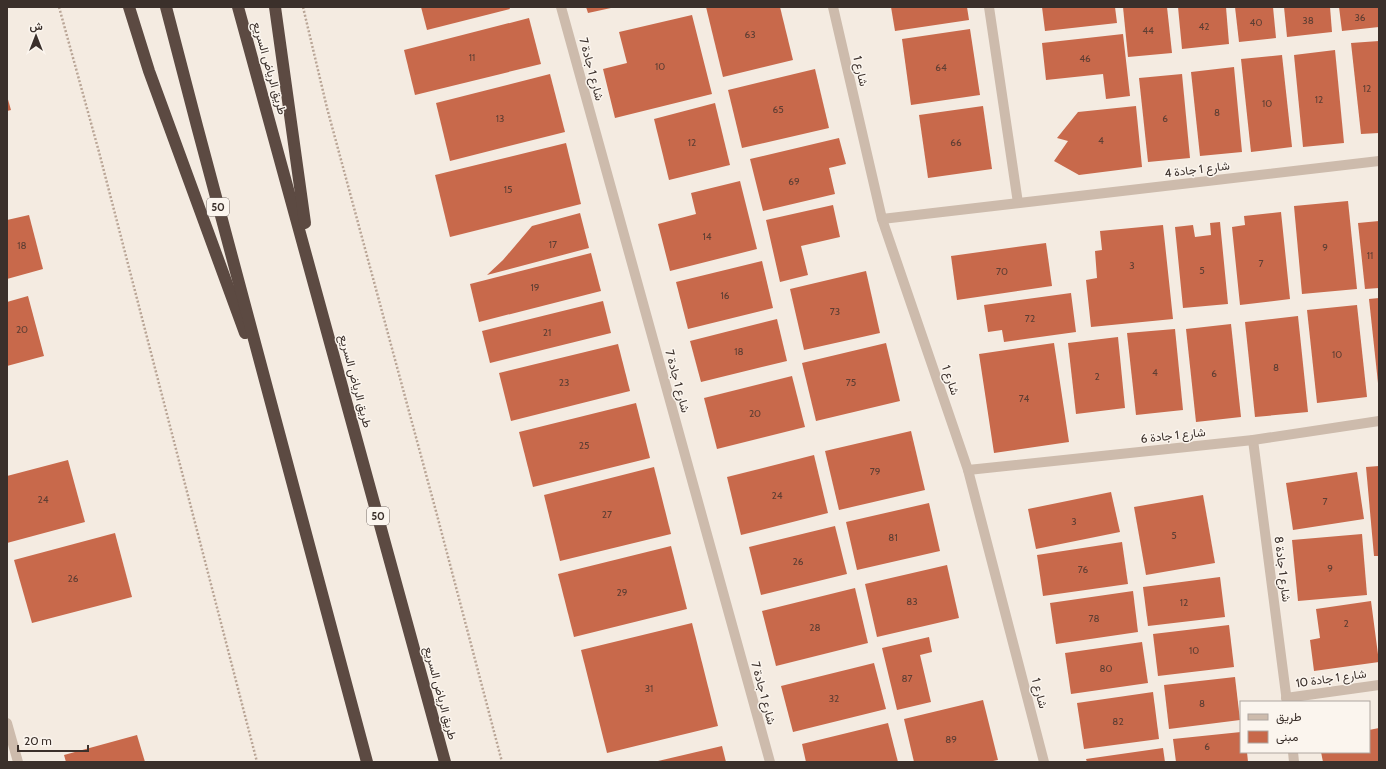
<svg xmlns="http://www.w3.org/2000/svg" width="1386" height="769" font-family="Cabin,Vazirmatn,sans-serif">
	<rect width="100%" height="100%" fill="#f4ebe1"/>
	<!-- building -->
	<g fill="#c8694b">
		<path d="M421 7H509L510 9 427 30Z"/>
		<path d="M586 7H611V8L588 13Z"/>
		<path d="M706 7H780L793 60 723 77Z"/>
		<path d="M891 7H967L969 20 895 31Z"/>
		<path d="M1042 7H1115L1117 23 1045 31Z"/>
		<path d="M1123 7H1167L1172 53 1128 57Z"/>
		<path d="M1178 7H1226L1229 44 1182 49Z"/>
		<path d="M1235 7H1273L1276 38 1239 42Z"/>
		<path d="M1284 7H1330L1332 32 1287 37Z"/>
		<path d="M1339 7H1379V27L1342 31Z"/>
		<path d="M692 15 712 94 615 118 603 69 627 63 619 32Z"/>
		<path d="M529 18 541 64 415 95 404 50Z"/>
		<path d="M970 29 980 95 911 105 902 39Z"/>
		<path d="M1123 34 1130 96 1106 99 1103 74 1046 80 1042 43Z"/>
		<path d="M1379 41V133L1361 134 1351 43Z"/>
		<path d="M1335 50 1344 143 1303 147 1294 55Z"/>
		<path d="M1282 55 1292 147 1251 152 1241 59Z"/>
		<path d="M1234 67 1242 152 1200 156 1191 72Z"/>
		<path d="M815 69 829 128 742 148 728 90Z"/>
		<path d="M550 74 565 132 450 161 436 103Z"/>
		<path d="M1182 74 1190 158 1148 162 1139 78Z"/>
		<path d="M7 96 11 110 7 111Z"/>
		<path d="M715 103 730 165 669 180 654 119Z"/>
		<path d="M983 106 992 169 928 178 919 115Z"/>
		<path d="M1136 106 1142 167 1079 175 1054 161 1068 141 1057 138 1078 112Z"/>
		<path d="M839 138 846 164 829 168 835 194 763 211 750 159Z"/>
		<path d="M566 143 581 204 450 237 435 175Z"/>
		<path d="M740 181 757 249 670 271 658 224 696 214 691 193Z"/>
		<path d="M1348 201 1357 289 1302 294 1294 206Z"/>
		<path d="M833 205 840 237 801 246 808 275 780 282 766 220Z"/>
		<path d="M1281 212 1290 299 1240 305 1232 227 1245 225 1244 216Z"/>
		<path d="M580 213 589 248 487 275 503 260 532 226Z"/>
		<path d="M29 215 43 269 7 279V220Z"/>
		<path d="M1379 221V288L1365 289 1358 223Z"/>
		<path d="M1220 222 1228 304 1183 308 1175 227 1193 225 1195 237 1211 235 1210 223Z"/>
		<path d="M1163 225 1173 319 1091 327 1086 280 1097 278 1095 251 1102 250 1100 231Z"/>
		<path d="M1046 243 1052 286 957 300 951 256Z"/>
		<path d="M591 253 601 291 479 322 470 284Z"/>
		<path d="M762 261 773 308 688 329 676 282Z"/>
		<path d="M866 271 880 333 804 350 790 289Z"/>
		<path d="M1071 293 1076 332 1004 342 1002 330 988 332 984 305Z"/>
		<path d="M28 296 44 356 7 366V302Z"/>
		<path d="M1379 298V383H1378L1369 299Z"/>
		<path d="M603 301 611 333 490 363 482 331Z"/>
		<path d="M1357 305 1367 397 1317 403 1307 310Z"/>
		<path d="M1298 316 1308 412 1255 417 1245 322Z"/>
		<path d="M777 319 787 361 701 382 690 341Z"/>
		<path d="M1231 324 1241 417 1196 422 1186 329Z"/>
		<path d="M1175 329 1183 410 1136 415 1127 333Z"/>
		<path d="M1118 337 1125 408 1076 414 1068 343Z"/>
		<path d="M886 343 900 401 816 421 802 363Z"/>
		<path d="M1054 343 1069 442 994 453 979 354Z"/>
		<path d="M618 344 630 391 511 421 499 373Z"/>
		<path d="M792 376 805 427 717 449 704 398Z"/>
		<path d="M636 403 650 458 533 487 519 432Z"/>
		<path d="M911 431 925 490 839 510 825 451Z"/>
		<path d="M814 455 828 513 741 535 727 477Z"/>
		<path d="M68 460 85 522 7 543V476Z"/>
		<path d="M1379 466V556H1374L1366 467Z"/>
		<path d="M654 467 671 534 560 561 544 495Z"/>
		<path d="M1357 472 1364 519 1293 530 1286 483Z"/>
		<path d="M1111 492 1120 532 1036 549 1028 509Z"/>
		<path d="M1203 495 1215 563 1146 575 1134 507Z"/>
		<path d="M929 503 940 551 857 570 846 522Z"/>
		<path d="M835 526 847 574 761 595 749 547Z"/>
		<path d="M115 533 132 597 32 623 14 560Z"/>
		<path d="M1362 534 1367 595 1298 601 1292 540Z"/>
		<path d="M1122 542 1128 584 1043 596 1037 555Z"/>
		<path d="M671 546 687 609 574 637 558 574Z"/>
		<path d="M947 565 959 618 877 637 865 584Z"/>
		<path d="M1220 577 1225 617 1148 626 1143 587Z"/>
		<path d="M855 588 868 643 776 666 762 611Z"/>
		<path d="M1133 591 1138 632 1056 644 1050 603Z"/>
		<path d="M1371 601 1379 662 1314 671 1310 640 1320 638 1316 609Z"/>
		<path d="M692 623 718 726 607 753 581 650Z"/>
		<path d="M1229 625 1234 667 1158 676 1153 634Z"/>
		<path d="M929 637 932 652 920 655 931 702 897 710 882 648Z"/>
		<path d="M1142 642 1148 683 1071 694 1065 653Z"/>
		<path d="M874 663 886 709 793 732 781 686Z"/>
		<path d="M1235 677 1240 720 1169 729 1164 685Z"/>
		<path d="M1153 692 1159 739 1084 749 1077 703Z"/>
		<path d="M983 700 998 760 988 762H914L904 719Z"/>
		<path d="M888 723 898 762H806L802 744Z"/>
		<path d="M1379 728V762H1323L1321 752H1369V730Z"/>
		<path d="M1241 732V752H1247L1248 762H1176L1173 739Z"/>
		<path d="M137 735 145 762H66L64 755Z"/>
		<path d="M722 746 726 762H659L658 761Z"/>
		<path d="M1163 748 1165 762H1087L1086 759Z"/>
	</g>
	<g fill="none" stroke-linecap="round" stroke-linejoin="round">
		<!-- path -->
		<g stroke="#b9a596" stroke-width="2.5" stroke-dasharray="2 2" stroke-linecap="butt">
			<path d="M59 7 99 152 257 762"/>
			<path d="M303 7 327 108 437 515 502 762"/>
		</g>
		<!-- minor -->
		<g stroke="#cdbbac" stroke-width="10">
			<path d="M561 7 770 762"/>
			<path d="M833 7 882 219 968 470 1044 762"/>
			<path d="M989 7 1018 203"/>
			<path d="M882 219 1379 161"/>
			<path d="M1253 440 1287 702"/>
			<path d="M968 470 1253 440 1379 421"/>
			<path d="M1286 698 1379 685"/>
			<path d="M7 723 18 762"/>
			<path d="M1293 752 1294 762"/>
		</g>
		<!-- motorway -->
		<g stroke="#5c4a42" stroke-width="12">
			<path d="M129 7 149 71 245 333"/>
			<path d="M166 7 197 126 367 762"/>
			<path d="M238 7 445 762"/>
			<path d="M275 7 305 223"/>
		</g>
	</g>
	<g text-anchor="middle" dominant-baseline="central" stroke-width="3" stroke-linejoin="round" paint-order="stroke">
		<!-- number labels -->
		<g font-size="10" fill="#5e3e33">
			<text x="1360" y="17">36</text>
			<text x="1308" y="20">38</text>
			<text x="1256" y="22">40</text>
			<text x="1204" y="26">42</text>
			<text x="1148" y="30">44</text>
			<text x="750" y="34">63</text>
			<text x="472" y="57">11</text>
			<text x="1085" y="58">46</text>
			<text x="660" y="66">10</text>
			<text x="941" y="67">64</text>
			<text x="1367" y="88">12</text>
			<text x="1319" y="99">12</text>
			<text x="1267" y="103">10</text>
			<text x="778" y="109">65</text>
			<text x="1217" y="112">8</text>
			<text x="500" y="118">13</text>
			<text x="1165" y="118">6</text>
			<text x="1101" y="140">4</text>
			<text x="692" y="142">12</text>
			<text x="956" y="142">66</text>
			<text x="794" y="181">69</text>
			<text x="508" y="189">15</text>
			<text x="707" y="236">14</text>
			<text x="553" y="244">17</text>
			<text x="22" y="245">18</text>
			<text x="1325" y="247">9</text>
			<text x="1370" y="255">11</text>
			<text x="1261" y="263">7</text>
			<text x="1132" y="265">3</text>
			<text x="1202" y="270">5</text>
			<text x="1002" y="271">70</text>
			<text x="535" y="287">19</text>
			<text x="725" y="295">16</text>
			<text x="835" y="311">73</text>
			<text x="1030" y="318">72</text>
			<text x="22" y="329">20</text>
			<text x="547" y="332">21</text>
			<text x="739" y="351">18</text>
			<text x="1337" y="354">10</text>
			<text x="1276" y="367">8</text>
			<text x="1155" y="372">4</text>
			<text x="1214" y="373">6</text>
			<text x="1097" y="376">2</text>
			<text x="564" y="382">23</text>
			<text x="851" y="382">75</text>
			<text x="1024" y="398">74</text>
			<text x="755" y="413">20</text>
			<text x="584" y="445">25</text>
			<text x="875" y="471">79</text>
			<text x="777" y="495">24</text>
			<text x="43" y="499">24</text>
			<text x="1325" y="501">7</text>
			<text x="607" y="514">27</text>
			<text x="1074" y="521">3</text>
			<text x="1174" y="535">5</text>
			<text x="893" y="537">81</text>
			<text x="798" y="561">26</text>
			<text x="1330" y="568">9</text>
			<text x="1083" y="569">76</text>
			<text x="73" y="578">26</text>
			<text x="622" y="592">29</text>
			<text x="912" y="601">83</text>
			<text x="1184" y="602">12</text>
			<text x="1094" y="618">78</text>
			<text x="1346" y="623">2</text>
			<text x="815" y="627">28</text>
			<text x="1194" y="650">10</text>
			<text x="1106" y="668">80</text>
			<text x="907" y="678">87</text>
			<text x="649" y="688">31</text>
			<text x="834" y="698">32</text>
			<text x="1202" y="703">8</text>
			<text x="1118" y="721">82</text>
			<text x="951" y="739">89</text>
			<text x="1207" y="746">6</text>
		</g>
		<!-- shield labels -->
		<g fill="#fbf5ee" stroke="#756b66" stroke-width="1">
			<rect x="207" y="198" width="22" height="18" rx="3"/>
			<rect x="367" y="507" width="22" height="18" rx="3"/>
		</g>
		<g font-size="11" font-weight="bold" fill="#3b302b">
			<text x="218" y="207">50</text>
			<text x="378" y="516">50</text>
		</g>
		<!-- street labels -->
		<g font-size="12" fill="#3b302b" stroke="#fbf5ee">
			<text transform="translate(270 68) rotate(74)">طريق الرياض السريع</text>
			<text transform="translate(592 69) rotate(75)">شارع 1 جادة 7</text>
			<text transform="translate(861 71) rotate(77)">شارع 1</text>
			<text transform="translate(1197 169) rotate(-7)">شارع 1 جادة 4</text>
			<text transform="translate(951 380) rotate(71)">شارع 1</text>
			<text transform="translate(356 381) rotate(75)">طريق الرياض السريع</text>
			<text transform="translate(678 381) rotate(75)">شارع 1 جادة 7</text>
			<text transform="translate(1173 435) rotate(-6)">شارع 1 جادة 6</text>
			<text transform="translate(1283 569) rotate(83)">شارع 1 جادة 8</text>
			<text transform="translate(1331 678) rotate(-8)">شارع 1 جادة 10</text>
			<text transform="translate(441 693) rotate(75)">طريق الرياض السريع</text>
			<text transform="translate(764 693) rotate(75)">شارع 1 جادة 7</text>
			<text transform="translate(1040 693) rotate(75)">شارع 1</text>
		</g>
	</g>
	<!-- border -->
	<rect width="1386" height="769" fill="none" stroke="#3b302b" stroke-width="16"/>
	<!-- legend -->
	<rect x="1240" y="701" width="130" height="52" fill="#fbf5ee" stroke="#aea6a0"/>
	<rect x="1248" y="714" width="20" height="6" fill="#cdbbac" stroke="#aea6a0"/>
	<text x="1276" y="721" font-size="12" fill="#3b302b">طريق</text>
	<rect x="1248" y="731" width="20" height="12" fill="#c8694b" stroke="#aea6a0"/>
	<text x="1276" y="741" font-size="12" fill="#3b302b">مبنى</text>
	<!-- north arrow -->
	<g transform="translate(36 36)" stroke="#fbf5ee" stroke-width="3" paint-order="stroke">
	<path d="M0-3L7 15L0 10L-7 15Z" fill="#3b302b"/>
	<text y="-6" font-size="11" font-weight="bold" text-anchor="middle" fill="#3b302b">ش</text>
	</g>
	<!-- scale -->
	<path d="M18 745v6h70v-6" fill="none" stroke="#3b302b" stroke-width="2"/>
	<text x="24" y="745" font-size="12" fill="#3b302b" stroke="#fbf5ee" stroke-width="3" paint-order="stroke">20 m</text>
</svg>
